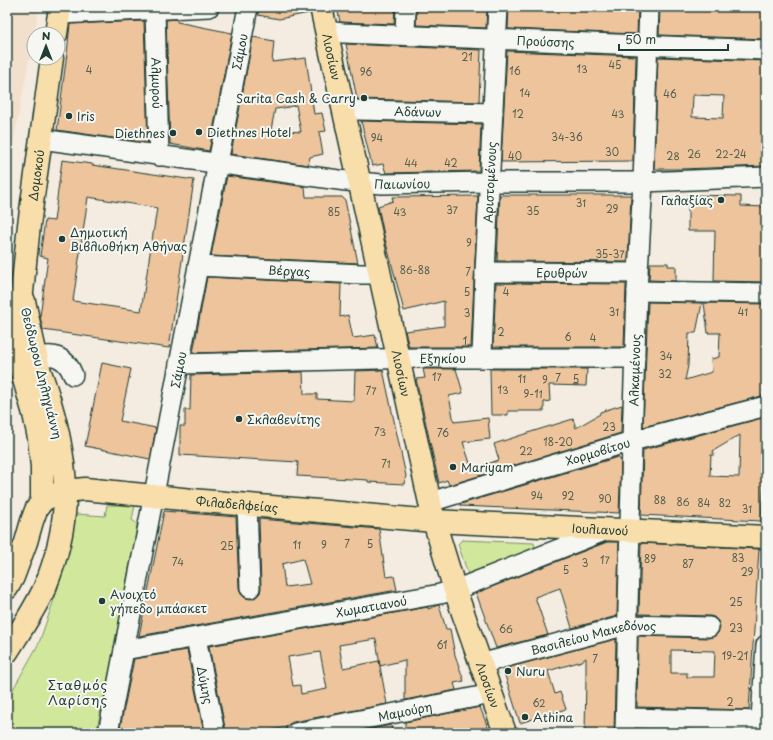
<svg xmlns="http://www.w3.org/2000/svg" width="773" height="740" font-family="'Playpen Sans',sans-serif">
	<rect width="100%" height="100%" fill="#f4ece1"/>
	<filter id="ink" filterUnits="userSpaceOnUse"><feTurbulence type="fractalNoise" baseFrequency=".025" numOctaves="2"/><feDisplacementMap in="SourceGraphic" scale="8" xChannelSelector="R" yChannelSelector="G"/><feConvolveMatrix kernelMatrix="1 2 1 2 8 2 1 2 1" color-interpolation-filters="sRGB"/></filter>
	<g filter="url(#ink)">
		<!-- built -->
		<path fill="#f2e0cc" d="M7 7H39L14 140 7 271Z"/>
		<!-- green -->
		<g fill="#d1e79c" stroke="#789268">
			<path d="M107 505H135L132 520 137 524 135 540 130 563 112 660 96 733H7V700L39 643 58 588 67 539 69 520 76 514 105 516Z"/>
			<path d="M462 540 534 543 535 548 468 574 458 544Z"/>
		</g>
		<!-- building -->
		<g fill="#edc49c" stroke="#1f3d34" fill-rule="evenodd">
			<path d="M259 7H309V13L279 19 258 15Z"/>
			<path d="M337 7H395L394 24 340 22Z"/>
			<path d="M417 7H487L486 28 416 25Z"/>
			<path d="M509 7H638L637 34 508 29Z"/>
			<path d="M660 7H766V39L659 35Z"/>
			<path d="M177 19V22L232 33 209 151 170 144 166 20Z"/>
			<path d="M144 21 148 143 57 130 67 53 70 24Z"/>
			<path d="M253 37 274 41 272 62 306 58 314 114 322 113 326 131 319 132 323 154 310 157 308 165 231 154ZM296 105 301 132 271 130 275 109 284 108Z"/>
			<path d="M346 44 481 50 479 102 357 99Z"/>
			<path d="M507 51 636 56 633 161 501 162Z"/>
			<path d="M658 57 766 61V166L680 169H654ZM693 95 724 96 723 118 692 117Z"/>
			<path d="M361 121 481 124 479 171 386 173 383 164 372 166Z"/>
			<path d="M62 160 92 164V165L194 180 169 348 43 330 40 316 48 258 40 256 45 220 54 221ZM88 197 157 208 141 311 73 301Z"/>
			<path d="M227 176 292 185 305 187 306 197H342L345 200 358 263 211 256Z"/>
			<path d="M500 195H631L628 262 497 261Z"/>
			<path d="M688 195 741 196V206L766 207V282L714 281 715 231H688Z"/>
			<path d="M478 196 471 347H409L405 331 444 326V301L404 311 384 235 378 206 393 201 392 197Z"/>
			<path d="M650 263H668V266H676V281L649 280Z"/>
			<path d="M207 277 341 284 340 317 348 315 353 338 375 335 378 348 193 353Z"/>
			<path d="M496 283 626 284 624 347H493Z"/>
			<path d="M648 302 702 303 696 333H689L688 366 685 380 712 372 711 359 719 357 720 333H708L704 303 766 304V395L643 427Z"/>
			<path d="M102 363 131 369 120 421 156 428 150 459 85 446Z"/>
			<path d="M423 369H456L463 393 449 396 454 422 488 418 490 439 463 442 472 469 499 460 494 444 534 431 573 419 576 428 600 414V412L622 405 621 433 449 485 447 480 439 483 416 379 425 378Z"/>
			<path d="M490 369H587L586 386 549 385 550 401 544 402V411H508V415H491Z"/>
			<path d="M383 370 406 476 404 484 368 482V480L297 476 298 462 180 455V426H185V410H190L191 375 303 372 304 394H317V399L354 401 355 371Z"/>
			<path d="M766 417V445L761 521 641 515 643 450ZM740 435 739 477 710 476 711 455H714L713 451Z"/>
			<path d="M618 457 621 461 619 513 460 506 461 504Z"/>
			<path d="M164 511 236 517 239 588 241 594 245 598 251 599 256 597 260 593 261 588 259 519 379 529 386 577 394 576 397 590 139 636ZM303 559 310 584 285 587 282 564Z"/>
			<path d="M607 542H619L617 616 572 628 560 588 535 597 548 635 496 648 476 593Z"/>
			<path d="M641 543 759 549 749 710 637 707 638 636 709 638 715 636 718 633 720 627 718 621 714 617 710 616 639 614ZM671 650 715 651 714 677H687V673H671Z"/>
			<path d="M439 605 446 629H450L455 655 464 681 454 683 456 690 405 700V660L380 666 376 639 339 645 343 668 379 661 387 704 293 722 288 725 286 727 258 733H226L209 646 428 607V609ZM320 652 327 689 301 694 300 685 293 686 288 657Z"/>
			<path d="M616 639 614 733H585L586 677V658L582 661 548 671 555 694 560 692 566 709 520 723 503 669Z"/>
			<path d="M187 650 204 733H119L134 659Z"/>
			<path d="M480 707 490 733H405V722Z"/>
			<path d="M391 725 392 733H351Z"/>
			<path d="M636 729 746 732V733H636Z"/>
		</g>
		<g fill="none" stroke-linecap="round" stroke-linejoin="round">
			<!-- minor casing -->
			<g stroke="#1f3d34" stroke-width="22">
				<g id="minor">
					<path id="s1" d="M155 10 159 156"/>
					<path d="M59 14 209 7"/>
					<path id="s2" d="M326 31 343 33 766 50"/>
					<path d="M405 35 406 7"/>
					<path id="s3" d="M343 108 357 110 493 113"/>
					<path id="s4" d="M41 139 346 181 382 184 489 182H643L766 177"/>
					<path id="s5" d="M198 266 361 274H380"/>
					<path id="s6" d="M485 272 638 273"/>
					<path d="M637 291 766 293"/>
					<path id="s7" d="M482 357 485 272 498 7"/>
					<path d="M37 359C54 351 67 359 73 375"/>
					<path id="s8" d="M179 364 417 358H635"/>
					<path id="s9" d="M430 502 453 495 632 441 766 406"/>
					<path d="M247 505 250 588"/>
					<path id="s10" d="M196 638 215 733"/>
					<path id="s11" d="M124 650 440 594 455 590 607 530"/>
					<path id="s12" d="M480 664 627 625 709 627"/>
					<path d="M626 718 766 721"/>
					<path id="s13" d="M108 733 248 7"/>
					<path id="s14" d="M295 733 491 694"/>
					<path id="s15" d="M625 733 632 441 637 291 643 182 649 7"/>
					<path d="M760 733 766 645"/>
				</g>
			</g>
			<!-- major casing -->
			<g stroke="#1f3d34" stroke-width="25">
				<g id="major">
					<path id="s16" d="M321 7 434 521 455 590 505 733"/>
					<path d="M56 34 60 7"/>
					<path id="s17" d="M42 501 51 496 65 491 85 489 192 500 434 521 766 537"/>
					<path id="s18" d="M7 588 13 577 26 542 32 521 36 510 42 501V467L39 438 34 414 17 355 14 333 16 316 22 292 29 225 52 58"/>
					<path d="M7 652C20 631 35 609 45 587 56 560 64 528 65 499 66 471 59 433 51 406 48 395 44 383 40 372 34 348 29 324 24 301"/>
				</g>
			</g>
			<!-- minor -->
			<use href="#minor" stroke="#f6f6f2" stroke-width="19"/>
			<!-- major -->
			<use href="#major" stroke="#f8deab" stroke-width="22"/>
		</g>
	</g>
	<!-- markers -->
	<g fill="#1f3d34" stroke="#f6f6f2" stroke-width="1.5">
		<circle cx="364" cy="98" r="4"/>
		<circle cx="69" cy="116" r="4"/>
		<circle cx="199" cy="132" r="4"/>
		<circle cx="173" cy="133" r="4"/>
		<circle cx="721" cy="200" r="4"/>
		<circle cx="62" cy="239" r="4"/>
		<circle cx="239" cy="419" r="4"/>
		<circle cx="453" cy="467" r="4"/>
		<circle cx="102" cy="601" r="4"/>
		<circle cx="508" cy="671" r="4"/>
		<circle cx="525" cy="717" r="4"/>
	</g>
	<g text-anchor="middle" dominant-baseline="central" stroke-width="4" stroke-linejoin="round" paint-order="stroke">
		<!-- number labels -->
		<g font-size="10" fill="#525f4e">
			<text x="467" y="56">21</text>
			<text x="615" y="64">45</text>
			<text x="582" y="68">13</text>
			<text x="89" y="69">4</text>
			<text x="515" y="70">16</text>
			<text x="366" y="71">96</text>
			<text x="525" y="92">14</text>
			<text x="670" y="93">46</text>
			<text x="518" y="113">12</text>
			<text x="618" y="113">43</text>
			<text x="567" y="136">34-36</text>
			<text x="377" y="137">94</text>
			<text x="612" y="151">30</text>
			<text x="694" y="153">26</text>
			<text x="731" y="153">22-24</text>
			<text x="515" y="155">40</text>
			<text x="673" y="155">28</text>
			<text x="411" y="162">44</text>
			<text x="451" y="162">42</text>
			<text x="581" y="202">31</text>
			<text x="612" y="208">29</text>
			<text x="452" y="209">37</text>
			<text x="533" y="210">35</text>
			<text x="334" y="211">85</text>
			<text x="400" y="211">43</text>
			<text x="469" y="242">9</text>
			<text x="610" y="253">35-37</text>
			<text x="415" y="269">86-88</text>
			<text x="468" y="271">7</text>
			<text x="467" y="291">5</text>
			<text x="506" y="291">4</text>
			<text x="614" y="311">31</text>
			<text x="743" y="311">41</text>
			<text x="467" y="312">3</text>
			<text x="501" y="331">2</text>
			<text x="568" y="336">6</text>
			<text x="593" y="337">4</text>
			<text x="465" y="340">1</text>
			<text x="666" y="355">34</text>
			<text x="665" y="373">32</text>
			<text x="437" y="376">17</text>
			<text x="558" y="377">7</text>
			<text x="522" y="378">11</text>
			<text x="576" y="378">5</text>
			<text x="545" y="379">9</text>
			<text x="503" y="389">13</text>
			<text x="371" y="390">77</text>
			<text x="533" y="393">9-11</text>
			<text x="609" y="426">23</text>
			<text x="380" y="431">73</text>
			<text x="443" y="432">76</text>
			<text x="558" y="441">18-20</text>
			<text x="526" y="450">22</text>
			<text x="386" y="463">71</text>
			<text x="537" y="495">94</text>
			<text x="568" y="495">92</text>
			<text x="605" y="498">90</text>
			<text x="660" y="499">88</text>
			<text x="683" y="501">86</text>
			<text x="704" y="502">84</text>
			<text x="725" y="502">82</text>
			<text x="747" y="508">31</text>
			<text x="347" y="543">7</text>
			<text x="370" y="543">5</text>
			<text x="297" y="544">11</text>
			<text x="324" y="544">9</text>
			<text x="227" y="545">25</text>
			<text x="738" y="557">83</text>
			<text x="650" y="558">89</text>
			<text x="605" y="559">17</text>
			<text x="178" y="561">74</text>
			<text x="585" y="562">3</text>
			<text x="688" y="563">87</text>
			<text x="566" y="569">5</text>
			<text x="747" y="571">29</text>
			<text x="736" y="601">25</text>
			<text x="736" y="627">23</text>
			<text x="506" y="628">66</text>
			<text x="442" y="644">61</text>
			<text x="735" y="655">19-21</text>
			<text x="595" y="658">7</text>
			<text x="730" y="701">2</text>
			<text x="539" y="702">62</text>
		</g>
		<!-- street labels -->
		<g font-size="12" fill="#1f3d34" stroke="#f6f6f2">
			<text stroke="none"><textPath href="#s2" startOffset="220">Προύσσης</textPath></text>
			<text stroke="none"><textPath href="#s13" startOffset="694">Σάμου</textPath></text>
			<text stroke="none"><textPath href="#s16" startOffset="51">Λιοσίων</textPath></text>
			<text stroke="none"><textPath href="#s1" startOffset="73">Αλμυρού</textPath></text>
			<text stroke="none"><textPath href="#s3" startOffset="75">Αδάνων</textPath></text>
			<text stroke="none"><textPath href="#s18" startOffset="425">Δομοκού</textPath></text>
			<text stroke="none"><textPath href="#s7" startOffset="175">Αριστομένους</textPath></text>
			<text stroke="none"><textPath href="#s4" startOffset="364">Παιωνίου</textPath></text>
			<text stroke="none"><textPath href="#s5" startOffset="91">Βέργας</textPath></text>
			<text stroke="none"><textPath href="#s6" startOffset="77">Ερυθρών</textPath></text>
			<text stroke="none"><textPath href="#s8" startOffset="264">Εξηκίου</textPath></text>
			<text stroke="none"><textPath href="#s13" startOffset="370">Σάμου</textPath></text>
			<text stroke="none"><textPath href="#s15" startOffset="363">Αλκαμένους</textPath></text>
			<text transform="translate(42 373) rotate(76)">Θεόδωρου Δηληγιάννη</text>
			<text stroke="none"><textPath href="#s16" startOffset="375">Λιοσίων</textPath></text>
			<text stroke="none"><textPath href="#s9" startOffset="175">Χορμοβίτου</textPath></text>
			<text stroke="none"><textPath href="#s17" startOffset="198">Φιλαδελφείας</textPath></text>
			<text stroke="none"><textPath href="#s17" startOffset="562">Ιουλιανού</textPath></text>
			<text stroke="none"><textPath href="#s11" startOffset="251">Χωματιανού</textPath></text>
			<text stroke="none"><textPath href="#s12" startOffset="117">Βασιλείου Μακεδόνος</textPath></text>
			<text stroke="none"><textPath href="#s10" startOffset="48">Δύμης</textPath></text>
			<text stroke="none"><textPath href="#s16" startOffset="699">Λιοσίων</textPath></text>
			<text stroke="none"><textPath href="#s14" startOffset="112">Μαμούρη</textPath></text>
		</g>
		<!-- poi labels -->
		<g font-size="12" fill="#1f3d34" stroke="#f6f6f2" text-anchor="start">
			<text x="356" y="98" text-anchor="end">Sarita Cash &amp; Carry</text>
			<text x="77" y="116">Iris</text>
			<text x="207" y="132">Diethnes Hotel</text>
			<text x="165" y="133" text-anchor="end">Diethnes</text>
			<text x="713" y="200" text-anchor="end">Γαλαξίας</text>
			<text x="70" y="232">Δημοτική<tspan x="70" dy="14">Βιβλιοθήκη Αθήνας</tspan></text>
			<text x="247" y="419">Σκλαβενίτης</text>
			<text x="461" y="467">Mariyam</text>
			<text x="110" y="594">Ανοιχτό<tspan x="110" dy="14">γήπεδο μπάσκετ</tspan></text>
			<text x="516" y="671">Nuru</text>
			<text x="533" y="717">Athina</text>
		</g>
		<!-- neighbourhood labels -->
		<g font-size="13" letter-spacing="1" fill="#1f3d34" stroke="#f6f6f2">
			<text x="78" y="684">Σταθμός<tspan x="78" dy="15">Λαρίσης</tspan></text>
		</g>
	</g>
	<!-- margin -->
	<rect width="773" height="740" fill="none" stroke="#f6f6f2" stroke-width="24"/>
	<rect x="12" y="12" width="749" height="716" fill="none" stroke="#1f3d34" stroke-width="1.5" filter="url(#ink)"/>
	<!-- north arrow -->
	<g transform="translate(46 46)"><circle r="19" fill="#f6f6f2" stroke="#a0aca6"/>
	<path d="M0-3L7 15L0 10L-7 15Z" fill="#1f3d34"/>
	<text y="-6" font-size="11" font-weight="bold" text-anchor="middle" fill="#1f3d34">N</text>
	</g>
	<!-- scale -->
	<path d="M619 44v6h109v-6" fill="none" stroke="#1f3d34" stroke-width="2"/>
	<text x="625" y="44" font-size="12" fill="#1f3d34" stroke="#f6f6f2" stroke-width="3" paint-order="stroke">50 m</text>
</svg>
